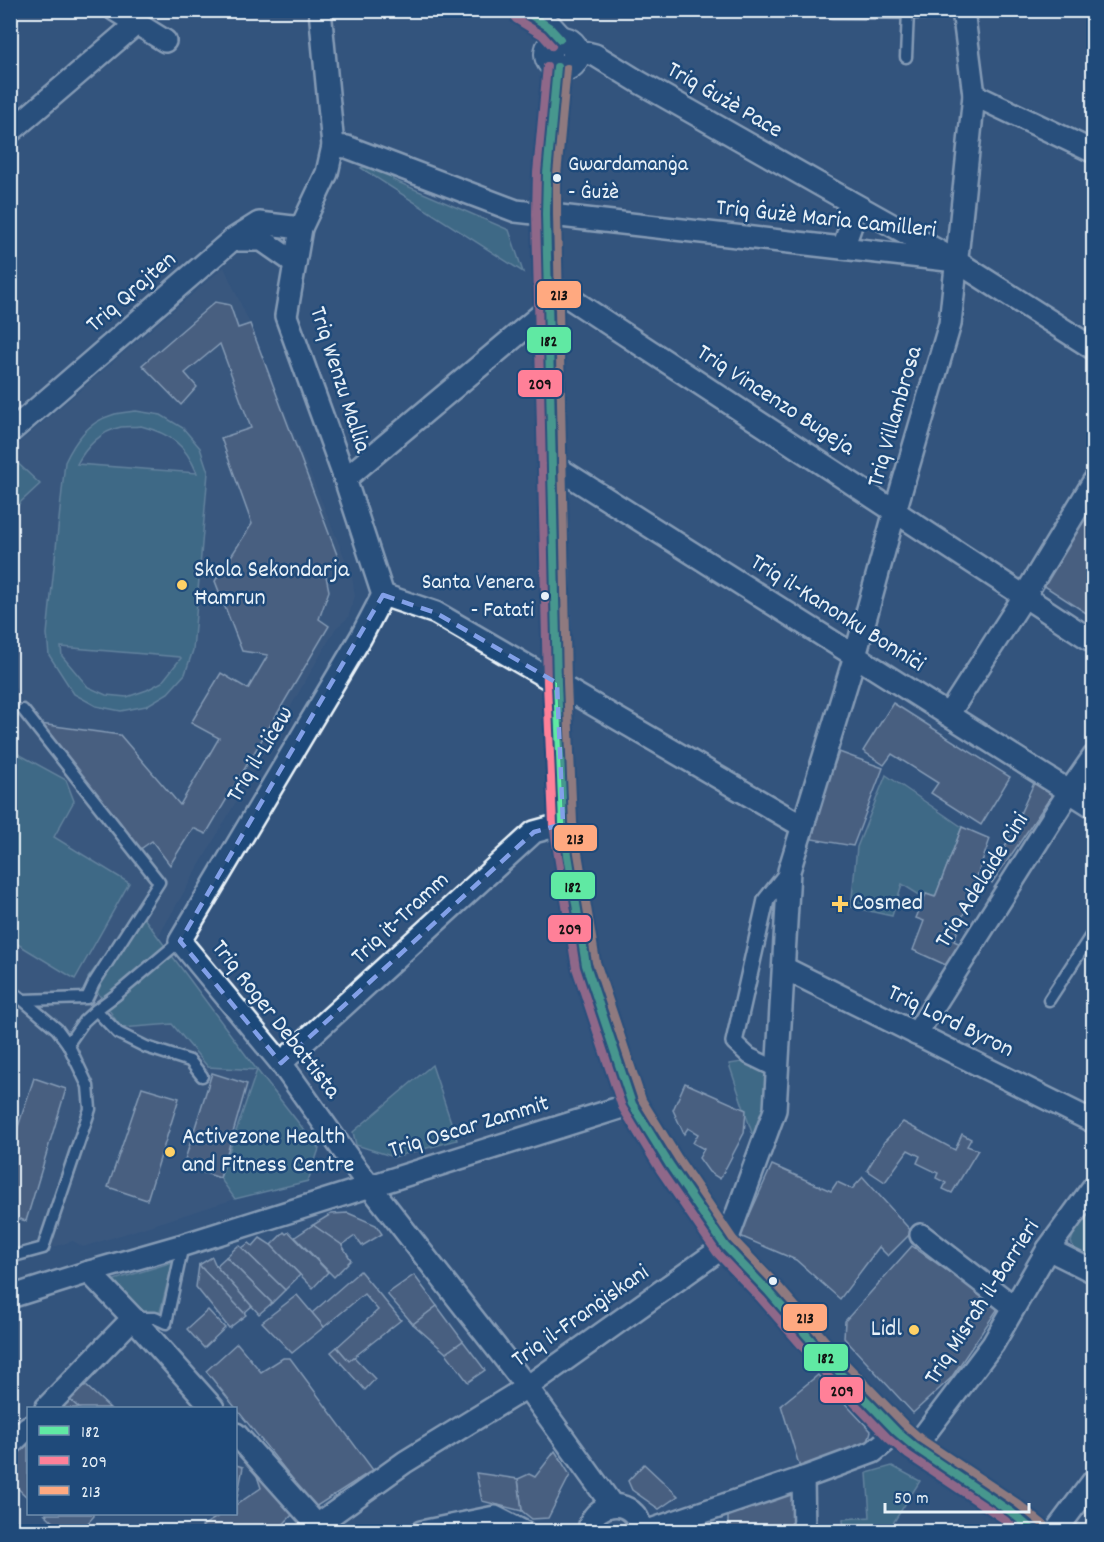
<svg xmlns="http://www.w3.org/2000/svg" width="1104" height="1542" font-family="Dekko,sans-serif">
	<rect width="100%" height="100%" fill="#33547d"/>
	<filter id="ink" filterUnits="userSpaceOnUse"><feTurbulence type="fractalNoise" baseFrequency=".0167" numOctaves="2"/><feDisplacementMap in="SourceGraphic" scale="12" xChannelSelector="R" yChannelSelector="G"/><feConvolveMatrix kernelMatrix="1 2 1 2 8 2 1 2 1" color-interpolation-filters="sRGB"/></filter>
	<g filter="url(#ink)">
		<!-- built -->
		<path fill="#415c7f" d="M224 267 250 324 352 576 355 596 348 618 336 628 157 939 319 1149 308 1181 235 1199 83 1247 73 1241 11 1260 10 685 25 702 11 682V450Z"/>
		<!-- green -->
		<g fill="#4e8390" stroke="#9bbac4" stroke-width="1.5" fill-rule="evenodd">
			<path d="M373 163 392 175 393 180 509 230 523 272 361 168Z"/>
			<path d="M136 411 161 415 183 428 200 448 208 472 193 650 185 674 168 693 146 706 121 711 96 706 74 694 49 655 47 634 65 462C75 441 88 422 112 415 119 412 128 412 136 411ZM141 426C171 434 185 444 197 473L77 464C86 447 101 431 121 427 128 426 135 427 141 426ZM61 647 180 657 181 658 162 682 147 690 127 697 106 695 88 687 62 656Z"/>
			<path d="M10 456 40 484 11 511H10Z"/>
			<path d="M11 750 66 780 74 801 54 837 129 883 75 979 11 940Z"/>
			<path d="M886 775 962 827 935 897 926 894 924 898 902 884 892 916 851 907 857 847Z"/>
			<path d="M138 910 257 1070 319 1149 308 1181 235 1199 220 1178 257 1070 208 1067 172 1024 121 1028 88 978Z"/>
			<path d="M749 1061 773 1071 766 1129 753 1136 729 1064Z"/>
			<path d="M432 1065 457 1140 394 1157 356 1145 353 1132Z"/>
			<path d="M1093 1206V1262L1077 1254 1071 1242 1075 1229Z"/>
			<path d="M173 1262 160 1312 146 1315 114 1280Z"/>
			<path d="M892 1466 920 1481 888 1531H844L843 1519 870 1517 867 1473Z"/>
		</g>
		<!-- building -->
		<g fill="#636d84" stroke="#e8f1f8" stroke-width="1.5">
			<path d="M215 302 230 305 238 328 250 324 339 560 324 566 329 591 319 619 329 626 206 834 193 828 170 865 152 841 139 850 40 724 120 735 180 805 219 738 191 723 221 673 248 689 268 655 242 651 215 581 252 524 221 438 251 428 220 344 185 373 197 387 181 405 142 365Z"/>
			<path d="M1094 501V618L1043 585Z"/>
			<path d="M893 703 1010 777 981 825 931 793 938 783 892 754 884 765 863 751Z"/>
			<path d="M839 752 883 768 853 846 812 839 822 798Z"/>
			<path d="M1034 783 1052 795 992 883 990 880Z"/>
			<path d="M962 827 990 839 954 941 963 945 948 966 913 950 924 921 916 918 926 894 935 897Z"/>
			<path d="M10 997 21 1000 10 1035Z"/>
			<path d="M212 1073 247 1084 220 1178 183 1166Z"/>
			<path d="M34 1078 66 1089 26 1221 10 1216V1135L15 1136Z"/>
			<path d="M685 1083 746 1110 744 1133 720 1179 709 1172 699 1158 704 1149 693 1143 698 1134 688 1128 684 1134 673 1110Z"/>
			<path d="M142 1087 179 1098 147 1200 108 1187Z"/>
			<path d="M903 1122 955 1150 962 1134 971 1139 967 1146 978 1150 952 1193 943 1189 946 1183 936 1178 938 1173 917 1163 920 1156 908 1150 885 1182 867 1170 884 1142Z"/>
			<path d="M772 1165 831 1191 837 1182 852 1189 863 1177 912 1232 888 1256 879 1247 840 1299 796 1260 740 1236Z"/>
			<path d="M348 1213 376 1225 382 1234 362 1246 355 1236 342 1245 313 1225 331 1214Z"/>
			<path d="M313 1225 342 1245 351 1260 334 1277 295 1237Z"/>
			<path d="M284 1232 286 1234 289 1232 328 1272 313 1288 271 1245Z"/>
			<path d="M260 1238 271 1245 300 1275 285 1290 242 1248 249 1243 253 1246Z"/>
			<path d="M239 1245 285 1290 272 1303 226 1257Z"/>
			<path d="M912 1246 999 1307 951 1378 913 1413 844 1338 845 1321Z"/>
			<path d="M212 1257 216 1266 252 1306 244 1313 199 1265Z"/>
			<path d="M226 1257 272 1303 259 1314 216 1266Z"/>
			<path d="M199 1265 246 1315 229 1328 196 1287Z"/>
			<path d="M360 1271 401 1320 349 1361 337 1347 378 1310 364 1294 324 1327 312 1313Z"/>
			<path d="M414 1275 437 1306 413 1324 387 1294Z"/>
			<path d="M297 1295 324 1327 292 1353 262 1322Z"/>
			<path d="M437 1306 463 1341 446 1353 413 1324Z"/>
			<path d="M208 1310 225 1328 204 1348 187 1329Z"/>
			<path d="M463 1341 485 1370 468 1382 446 1353Z"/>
			<path d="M237 1343 261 1372 283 1358H290L373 1470 315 1507 206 1371Z"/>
			<path d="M337 1347 349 1361 354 1357 375 1379 365 1390 331 1352Z"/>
			<path d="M818 1375 871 1431 866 1449 803 1478 781 1405Z"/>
			<path d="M84 1384 110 1408H79L70 1400Z"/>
			<path d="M70 1400 79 1408H61Z"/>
			<path d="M28 1441V1498L10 1481V1459Z"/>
			<path d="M555 1451 570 1475 548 1518 532 1519 522 1511 518 1479 529 1474 535 1477Z"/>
			<path d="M644 1464 678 1496 659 1509 632 1490 628 1481Z"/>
			<path d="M236 1465 243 1467 236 1504Z"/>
			<path d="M255 1470 291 1509 292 1515 276 1532H206L202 1526 222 1514H236V1505L261 1488Z"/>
			<path d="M476 1473 518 1479 522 1511 482 1501Z"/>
			<path d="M785 1490 800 1498V1532H728V1511Z"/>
			<path d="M45 1514H94V1516L81 1531 60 1528Z"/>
		</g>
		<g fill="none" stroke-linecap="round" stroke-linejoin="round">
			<!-- service casing -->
			<g stroke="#e8f1f8" stroke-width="15">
				<g id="service">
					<path d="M832 10V12L938 13V10"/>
					<path d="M906 57 908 12"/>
					<path d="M10 993 18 996 57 1029 68 1044 88 1086 90 1109 43 1248 10 1257"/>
					<path d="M23 1000 87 998 94 983 159 882 23 710"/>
					<path d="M1049 1000 1094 931"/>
					<path d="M96 1010 118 1033 146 1047 190 1061 202 1076"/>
					<path d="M68 1044 84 1021 96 1010 116 995 180 941"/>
					<path d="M133 1318H155L166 1323 183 1245"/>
				</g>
			</g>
			<!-- pedestrian casing -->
			<g stroke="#e8f1f8" stroke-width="20">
				<path id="pedestrian" d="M778 1070 749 1056 734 1042 766 900 789 871"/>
			</g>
			<!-- minor casing -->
			<g stroke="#e8f1f8" stroke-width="26">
				<g id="minor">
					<path d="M115 10 165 41"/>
					<path d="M320 10 333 146 327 173 301 228 286 316 345 479 383 595"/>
					<path d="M575 50 595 55 639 82 847 200 956 261 1094 349"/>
					<path d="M974 95 1094 152"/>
					<path d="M10 132 136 24"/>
					<path d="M333 146 347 147 516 211 956 261"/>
					<path d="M233 240H262L295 263"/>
					<path d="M843 248 851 225 847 200"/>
					<path d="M548 284 1094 642"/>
					<path d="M10 432 232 240 259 223 301 228"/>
					<path d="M553 465 1094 807"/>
					<path d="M345 479 549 308"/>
					<path d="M383 595 361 637 180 941 281 1063 355 1167 527 1387 612 1505"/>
					<path d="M383 595 436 613 802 826"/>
					<path d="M948 715 1025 595 1094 481"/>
					<path d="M784 968 1094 1122"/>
					<path d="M916 1034 1069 792 1094 756"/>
					<path d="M281 1063 534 832 563 824"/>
					<path d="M921 1235 1014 1307"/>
					<path d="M1048 1249 1094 1272"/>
					<path d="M89 1272 133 1318 213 1408"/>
					<path d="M10 1297 89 1272 183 1245 632 1104"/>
					<path d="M46 1408 133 1318"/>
					<path d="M236 1434 317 1525"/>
					<path d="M10 1445 28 1427"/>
					<path d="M915 1447 993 1344 1048 1249 1094 1186"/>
					<path d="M803 1478 804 1532"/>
					<path d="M314 1532 317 1525 405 1462 527 1387 725 1246 775 1110 789 871 855 656 895 511 950 324 974 95 963 10"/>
					<path d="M421 1532 495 1517 524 1532"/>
					<path d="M589 1532C589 1509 618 1496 634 1514 639 1519 640 1525 641 1532"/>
					<path d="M645 1532 803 1478 873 1452 897 1432"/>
					<path d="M1055 1532 1094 1480"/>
				</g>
			</g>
			<!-- tertiary casing -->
			<g stroke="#e8f1f8" stroke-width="30">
				<g id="tertiary">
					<path d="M522 10 549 27 560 39"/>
					<circle cx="562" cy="54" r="14"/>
					<path d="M557 67 547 174 546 214 556 595 557 683 563 824 586 965 632 1104 669 1164 725 1246 769 1292 836 1369 897 1432 915 1447 1011 1512 1036 1532"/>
				</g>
			</g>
			<!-- service -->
			<use href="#service" stroke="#1f4a7a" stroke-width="10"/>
			<!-- pedestrian -->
			<use href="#pedestrian" stroke="#1f4a7a" stroke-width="15"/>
			<!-- minor -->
			<use href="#minor" stroke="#1f4a7a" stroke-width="21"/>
			<!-- tertiary -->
			<use href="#tertiary" stroke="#1f4a7a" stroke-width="26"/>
			<!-- bus-1 casing -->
			<g stroke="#1f4a7a" stroke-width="12">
				<g id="bus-1">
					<path d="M523 10 549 27 560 39"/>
					<path d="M557 67 547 174 546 214 557 683 563 824 586 965 632 1104 669 1164 725 1246 769 1292 836 1369 897 1432 915 1447 1011 1512 1035 1532"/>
				</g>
			</g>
			<!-- bus-2 casing -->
			<g stroke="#1f4a7a" stroke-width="12">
				<g id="bus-2">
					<path d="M516 19 542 35 552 46"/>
					<path d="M547 66 537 173 536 214 547 683 553 824 576 968 622 1107 660 1170 717 1253 761 1299 828 1376 889 1439 908 1455 1005 1520 1019 1532"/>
				</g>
			</g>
			<!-- bus-3 casing -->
			<g stroke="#1f4a7a" stroke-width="12">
				<path id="bus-3" d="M567 68 557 175V214L567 683 573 823 596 962 642 1100 678 1158 733 1239 777 1285 844 1362 904 1424 921 1439 1017 1503 1043 1524"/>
			</g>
			<!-- bus-1 -->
			<use href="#bus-1" stroke="#60e9a3" stroke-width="8"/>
			<!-- bus-2 -->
			<use href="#bus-2" stroke="#ff8098" stroke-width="8"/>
			<!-- bus-3 -->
			<use href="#bus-3" stroke="#ffa980" stroke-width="8"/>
		</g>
	</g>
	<!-- marked area -->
	<path d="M0 0H1104V1542H0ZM383 595 436 613 557 683 563 824 534 832 281 1063 180 941Z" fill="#33547d" fill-opacity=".55" fill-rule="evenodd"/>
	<path fill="none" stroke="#82a0e8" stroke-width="4.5" stroke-dasharray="12 8" stroke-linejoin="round" d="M383 595 436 613 557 683 563 824 534 832 281 1063 180 941Z"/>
	<!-- markers -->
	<g fill="#e8f1f8" stroke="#1f4a7a" stroke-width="2">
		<circle cx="557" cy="178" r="5"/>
		<circle cx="545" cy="596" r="5"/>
		<circle cx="773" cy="1281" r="5"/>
	</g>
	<g fill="#ffd166" stroke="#1f4a7a" stroke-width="2">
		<circle cx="182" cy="585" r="6"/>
		<path d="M837 895h6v6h6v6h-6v6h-6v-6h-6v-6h6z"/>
		<circle cx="170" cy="1152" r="6"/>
		<circle cx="914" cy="1330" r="6"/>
	</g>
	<g text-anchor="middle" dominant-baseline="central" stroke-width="5" stroke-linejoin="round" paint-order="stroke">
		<!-- bus labels -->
		<g font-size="22" fill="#e8f1f8" stroke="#1f4a7a" text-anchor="start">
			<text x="568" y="165">Gwardamanġa<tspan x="568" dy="28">- Ġużè</tspan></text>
			<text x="534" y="583" text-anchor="end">Santa Venera<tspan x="534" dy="28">- Fatati</tspan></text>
		</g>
		<!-- street labels -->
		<g font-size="24" fill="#e8f1f8" stroke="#1f4a7a">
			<text transform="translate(724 101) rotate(30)">Triq Ġużè Pace</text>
			<text transform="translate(826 220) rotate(6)">Triq Ġużè Maria Camilleri</text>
			<text transform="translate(132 293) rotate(-41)">Triq Qrajten</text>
			<text transform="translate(339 380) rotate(72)">Triq Wenzu Mallia</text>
			<text transform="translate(775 401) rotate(33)">Triq Vincenzo Bugeja</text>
			<text transform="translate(896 417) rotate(-74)">Triq Villambrosa</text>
			<text transform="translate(837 614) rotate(32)">Triq il-Kanonku Bonniċi</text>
			<text transform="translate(261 755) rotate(-59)">Triq il-Liċew</text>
			<text transform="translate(983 881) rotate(-58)">Triq Adelaide Cini</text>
			<text transform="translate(401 919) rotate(-43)">Triq it-Tramm</text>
			<text transform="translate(275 1020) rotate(52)">Triq Roger Debattista</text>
			<text transform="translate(950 1022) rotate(26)">Triq Lord Byron</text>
			<text transform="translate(469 1128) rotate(-17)">Triq Oscar Zammit</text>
			<text transform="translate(983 1303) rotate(-57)">Triq Misraħ il-Barrieri</text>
			<text transform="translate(581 1317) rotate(-35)">Triq il-Franġiskani</text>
		</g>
		<!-- poi labels -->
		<g font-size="24" fill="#e8f1f8" stroke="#1f4a7a" text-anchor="start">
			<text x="194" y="571">Skola Sekondarja<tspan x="194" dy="28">Ħamrun</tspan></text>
			<text x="852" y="904">Cosmed</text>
			<text x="182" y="1138">Activezone Health<tspan x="182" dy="28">and Fitness Centre</tspan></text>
			<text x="902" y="1330" text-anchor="end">Lidl</text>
		</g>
	</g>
	<g stroke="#1f4a7a" stroke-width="2">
		<rect x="536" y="280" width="46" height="29" rx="6" fill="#ffa980"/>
		<rect x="526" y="326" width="46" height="28" rx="6" fill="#60e9a3"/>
		<rect x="517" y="369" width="46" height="29" rx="6" fill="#ff8098"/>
		<rect x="553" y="824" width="45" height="28" rx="6" fill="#ffa980"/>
		<rect x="550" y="871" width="46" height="29" rx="6" fill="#60e9a3"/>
		<rect x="547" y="914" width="45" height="29" rx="6" fill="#ff8098"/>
		<rect x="782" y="1303" width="46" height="29" rx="6" fill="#ffa980"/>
		<rect x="803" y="1343" width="46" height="29" rx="6" fill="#60e9a3"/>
		<rect x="819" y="1376" width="45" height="28" rx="6" fill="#ff8098"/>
	</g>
	<g font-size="16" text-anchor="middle" font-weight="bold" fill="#111">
		<text x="559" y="300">213</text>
		<text x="549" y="346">182</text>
		<text x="540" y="389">209</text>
		<text x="575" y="844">213</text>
		<text x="573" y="892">182</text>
		<text x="570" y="934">209</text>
		<text x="805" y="1323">213</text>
		<text x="826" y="1363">182</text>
		<text x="842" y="1396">209</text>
	</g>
	<!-- margin -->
	<rect width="1104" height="1542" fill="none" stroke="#1f4a7a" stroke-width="36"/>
	<rect x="18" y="18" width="1068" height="1506" fill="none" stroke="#e8f1f8" stroke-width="2" filter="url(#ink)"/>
	<!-- legend -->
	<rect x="27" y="1407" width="210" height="108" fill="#1f4a7a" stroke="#6f8dac" stroke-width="1.5"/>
	<rect x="39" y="1426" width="30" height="9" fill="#60e9a3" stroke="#6f8dac" stroke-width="1.5"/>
	<text x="81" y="1437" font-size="18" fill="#e8f1f8">182</text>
	<rect x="39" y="1456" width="30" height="9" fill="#ff8098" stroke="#6f8dac" stroke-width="1.5"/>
	<text x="81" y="1467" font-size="18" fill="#e8f1f8">209</text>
	<rect x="39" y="1486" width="30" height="9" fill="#ffa980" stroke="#6f8dac" stroke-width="1.5"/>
	<text x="81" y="1497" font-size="18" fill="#e8f1f8">213</text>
	<!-- scale -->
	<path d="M885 1503v9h144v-9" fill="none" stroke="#e8f1f8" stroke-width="3"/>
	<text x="894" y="1503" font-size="18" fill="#e8f1f8" stroke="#1f4a7a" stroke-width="4.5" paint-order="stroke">50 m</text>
</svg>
